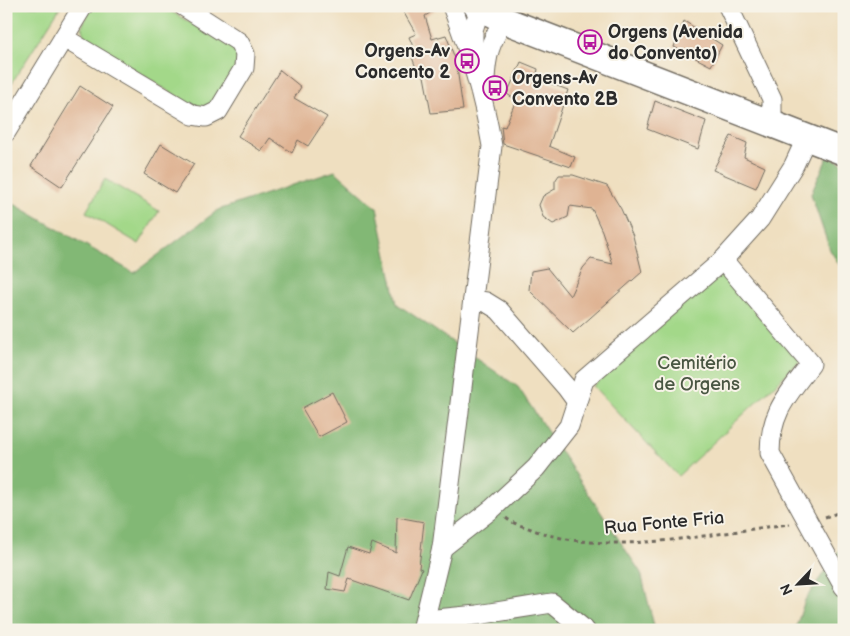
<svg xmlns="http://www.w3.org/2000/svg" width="850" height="636" font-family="'Balsamiq Sans',sans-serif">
	<rect width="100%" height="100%" fill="#f7f3e8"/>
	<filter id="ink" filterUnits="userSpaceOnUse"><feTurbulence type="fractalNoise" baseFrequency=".02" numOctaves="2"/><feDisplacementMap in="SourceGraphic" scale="10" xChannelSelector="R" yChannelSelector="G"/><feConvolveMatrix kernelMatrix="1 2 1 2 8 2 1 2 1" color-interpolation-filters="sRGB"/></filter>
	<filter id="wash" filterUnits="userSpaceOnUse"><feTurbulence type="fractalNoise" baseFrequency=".0096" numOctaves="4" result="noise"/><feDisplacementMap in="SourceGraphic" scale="20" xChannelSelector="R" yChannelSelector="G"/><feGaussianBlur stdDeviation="1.12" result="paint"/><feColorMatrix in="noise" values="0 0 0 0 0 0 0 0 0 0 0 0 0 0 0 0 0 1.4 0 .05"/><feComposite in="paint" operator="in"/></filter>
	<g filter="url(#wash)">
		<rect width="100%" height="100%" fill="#efdfc0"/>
		<!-- green -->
		<g fill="#a3d889" stroke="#67825a">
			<path d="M6 6H61L6 92Z"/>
			<path d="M93 6H162L231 47 238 56C237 68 222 96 212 104 207 108 203 108 197 109L86 40C78 26 85 19 93 6Z"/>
			<path d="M105 179 159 211 139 244 86 212Z"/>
			<path d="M717 270 801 360 678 476 593 386Z"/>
		</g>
		<!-- forest -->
		<g fill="#82b875" stroke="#567250">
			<path d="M828 156 844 164V272L830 250 811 194Z"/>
			<path d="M335 171 377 208 397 304 518 387 641 573 655 630H6V210L14 204 134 273 218 210Z"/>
			<path d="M844 543V630H795L805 600Z"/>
		</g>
		<g id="blocks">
			<!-- building -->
			<g fill="#dfb393">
				<path d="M400 6H441L425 16 432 39 446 35 456 61 463 110 431 113 423 71 418 73 410 52 414 49 409 37 416 34Z"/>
				<path d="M684 21 722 45 711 66 674 47Z"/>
				<path d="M521 62 538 69 536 78 568 90 549 146 575 157 571 167 503 144 501 126 505 127 516 100 507 94Z"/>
				<path d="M280 70 301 87 294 98 327 117 308 146 298 140 292 153 270 138 261 151 238 136Z"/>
				<path d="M80 86 113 107 62 187 31 166Z"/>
				<path d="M655 101 706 121 698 149 647 129Z"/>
				<path d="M731 136 747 143 744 157 765 167 756 188 713 170Z"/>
				<path d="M161 144 194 164 175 193 144 174Z"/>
				<path d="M559 175H573L607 186 621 209 633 236 642 272 573 333 529 290 531 271 547 268 570 296 583 268 591 259 613 264 602 231 592 209 570 206 568 217 553 224 543 217 539 205 543 196 555 189V181Z"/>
				<path d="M332 392 347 422 319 437 302 408Z"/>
				<path d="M397 517 424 522 419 568 422 569 409 600 349 579 345 592 327 589 329 572 340 576 348 547 369 554 372 543 396 553Z"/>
			</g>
		</g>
	</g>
	<g filter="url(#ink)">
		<use href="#blocks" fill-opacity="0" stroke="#706a5f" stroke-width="1"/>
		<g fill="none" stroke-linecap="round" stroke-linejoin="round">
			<!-- street casing -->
			<g stroke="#706a5f" stroke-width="21">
				<g id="street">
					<path d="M728 6 772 99V124"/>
					<path d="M64 38 193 115 206 117 218 111 244 68 245 54 239 42 183 6"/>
					<path d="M473 53V30L480 8"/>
					<path d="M485 81C486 54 490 43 504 20"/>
					<path d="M6 132 83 6"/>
					<path d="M723 260 811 364C788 395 770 412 770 453L844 587"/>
					<path d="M473 300 486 302 499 310 566 387 577 402"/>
					<path d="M442 548 493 508 536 468 569 426 584 380 723 260 760 219 794 165 807 137"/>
					<path d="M426 620 477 615 552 603 585 630"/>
					<path d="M422 630 442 548 492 146C483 94 471 55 452 6"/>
				</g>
			</g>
			<!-- secondary casing -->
			<g stroke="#706a5f" stroke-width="29">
				<path id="secondary" d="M477 6 504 20 844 152"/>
			</g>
			<!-- path -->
			<g stroke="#706a5f" stroke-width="3" stroke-dasharray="4 4" stroke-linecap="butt">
				<path d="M825 517 844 511"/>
				<path d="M506 518C513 524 523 526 531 529 606 559 711 533 790 524"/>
			</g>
			<!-- street -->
			<use href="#street" stroke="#fff" stroke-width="19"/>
			<!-- secondary -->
			<use href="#secondary" stroke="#fff" stroke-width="26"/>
		</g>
	</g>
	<!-- icons -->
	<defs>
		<g id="bus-ring" transform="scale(1.25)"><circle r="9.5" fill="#f7f3e8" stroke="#b5179e" stroke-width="1.5"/><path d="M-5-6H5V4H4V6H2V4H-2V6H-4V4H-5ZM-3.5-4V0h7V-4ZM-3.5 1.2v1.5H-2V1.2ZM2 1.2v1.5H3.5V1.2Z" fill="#b5179e"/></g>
	</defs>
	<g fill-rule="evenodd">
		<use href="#bus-ring" x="590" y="42"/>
		<use href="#bus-ring" x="467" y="61"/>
		<use href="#bus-ring" x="495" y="88"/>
	</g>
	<g text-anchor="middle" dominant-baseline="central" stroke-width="4" stroke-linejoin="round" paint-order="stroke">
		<!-- poi labels -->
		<g font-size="18" font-weight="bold" fill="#2b2b2b" stroke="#f7f3e8" text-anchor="start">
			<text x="608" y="32">Orgens (Avenida<tspan x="608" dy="21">do Convento)</tspan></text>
			<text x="450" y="51" text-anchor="end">Orgens-Av<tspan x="450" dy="21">Concento 2</tspan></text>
			<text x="512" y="78">Orgens-Av<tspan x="512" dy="21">Convento 2B</tspan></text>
		</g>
		<!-- park labels -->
		<g font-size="18" fill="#495642" stroke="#f7f3e8">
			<text x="697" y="363">Cemitério<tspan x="697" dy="21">de Orgens</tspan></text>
		</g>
		<!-- street labels -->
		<g font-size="18" fill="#2b2b2b" stroke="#f7f3e8">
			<text transform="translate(664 523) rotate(-5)">Rua Fonte Fria</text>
		</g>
	</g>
	<!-- margin -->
	<rect width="850" height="636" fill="none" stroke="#f7f3e8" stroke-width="25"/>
	<!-- north arrow -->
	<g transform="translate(798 584) rotate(245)" stroke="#f7f3e8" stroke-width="4" paint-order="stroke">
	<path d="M0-4L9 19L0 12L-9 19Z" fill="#2b2b2b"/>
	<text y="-8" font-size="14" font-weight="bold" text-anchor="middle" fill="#2b2b2b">N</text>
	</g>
</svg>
